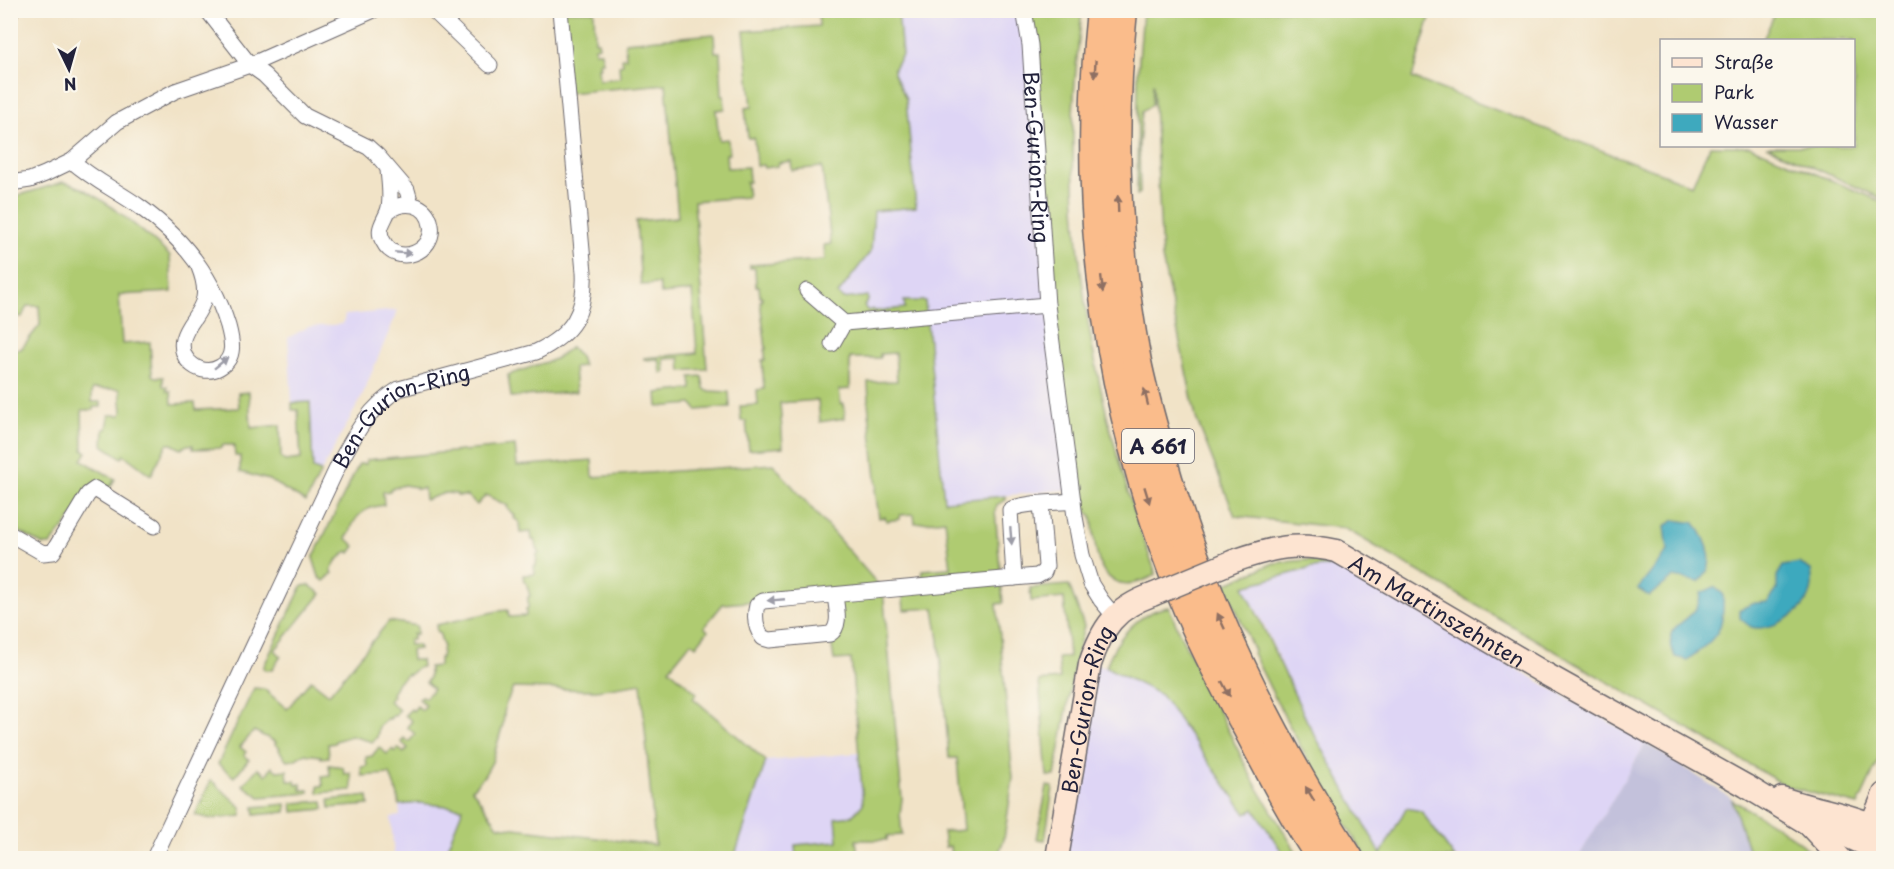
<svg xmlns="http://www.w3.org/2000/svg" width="1894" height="869" font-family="'Playpen Sans',sans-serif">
	<rect width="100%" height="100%" fill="#fbf7ec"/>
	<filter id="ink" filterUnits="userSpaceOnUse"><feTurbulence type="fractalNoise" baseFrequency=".0167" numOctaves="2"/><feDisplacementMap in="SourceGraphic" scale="12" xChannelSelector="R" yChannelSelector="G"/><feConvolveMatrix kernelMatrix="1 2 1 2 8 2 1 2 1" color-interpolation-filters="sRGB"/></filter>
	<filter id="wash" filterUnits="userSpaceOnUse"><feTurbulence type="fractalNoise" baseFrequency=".008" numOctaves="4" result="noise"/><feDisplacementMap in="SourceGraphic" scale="24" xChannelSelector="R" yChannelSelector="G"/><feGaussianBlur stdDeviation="1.35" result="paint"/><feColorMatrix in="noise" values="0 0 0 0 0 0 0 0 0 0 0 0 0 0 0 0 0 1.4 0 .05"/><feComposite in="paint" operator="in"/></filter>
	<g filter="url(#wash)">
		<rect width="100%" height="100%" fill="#f1e3c7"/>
		<!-- built -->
		<g fill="#ded5f5">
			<path d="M898 11H1024L1072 489 944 501 925 301 904 302 905 308 868 311 864 306 868 296 843 299 837 294 871 251 874 211 916 206 906 99 894 73V68L902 55Z"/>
			<path d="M398 310 361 398 321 472 313 469 310 402 292 403 288 338 308 327 343 324 345 315Z"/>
			<path d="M1337 565 1646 743 1578 858H1455L1421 812 1381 854 1307 721 1264 625 1244 586 1312 568Z"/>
			<path d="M1090 664 1106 667 1161 695 1245 813 1253 809 1286 858H1057Z"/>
			<path d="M859 753 863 804 852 816 838 841 795 845 796 858H734L766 761Z"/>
			<path d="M420 803 463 808 443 858H394L391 817 400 816 399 805Z"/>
		</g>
		<!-- industrial -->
		<path fill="#c3c1db" d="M1646 743 1810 849 1808 858H1578Z"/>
		<!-- green -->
		<g fill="#afcb71" stroke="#687656" stroke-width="1.5" fill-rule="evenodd">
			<path d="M1432 10 1412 78 1692 185 1710 146H1750L1883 202 1884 749 1858 805 1786 786 1344 528 1235 516 1196 418 1162 258 1153 83 1152 105 1142 111 1139 146 1140 193 1137 195 1138 72 1143 11Z"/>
			<path d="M560 11H594L595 41H598L599 46 595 47V52H601L603 62H599L600 67H598L599 80 620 78 619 65 623 64 622 58H626L625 42 714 34 715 52H720L722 95H724L725 109 716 110 719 140 728 139 729 154H726L727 168 748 167 749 182H746L748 197 694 201 707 369 681 371 680 358 664 359 665 373H661L659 359 644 360V358L697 353 692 291 661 294 659 284 641 285 636 221 678 217 666 84 567 93Z"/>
			<path d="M822 11H898L902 55 894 68V73L906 99 916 207 874 211 871 251 838 294 843 299 868 296V301L864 306 868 311 873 309 874 311 905 308 904 301H925L944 501 1006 496V500L998 504 995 510 1003 603 997 604 1013 778 1004 839 997 858H951L950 846 945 847 943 832 963 830 957 758H949L939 640 934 608 904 610 902 588 923 586 922 570 951 568 945 520 915 523 914 514 900 515V519L886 521 885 517 879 518 875 489 877 488 868 402 869 401 868 382 897 381 895 353 880 354V358H850V389L839 390 841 404H844L845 418 820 422 818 400 780 403 783 447 749 450 746 421H741L740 406 758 405 757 390 764 389 762 360H765V350L766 349 760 301H762V297H760L759 286H756L755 268H750V265L825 260 824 245 831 244 822 167 792 170 791 161 778 163V166L764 168 763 165 756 166 754 138H748L745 108 752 107 744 31 819 26 818 12Z"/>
			<path d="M1024 11H1082C1078 48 1073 86 1073 124 1071 278 1102 430 1156 574 1136 587 1111 590 1100 564 1094 550 1094 531 1092 516L1073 501 1086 486 1071 480Z"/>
			<path d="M1776 11H1883V199L1766 146H1854V40H1763Z"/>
			<path d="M63 182C91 185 149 236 170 256L172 292 119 295 122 344 150 342 152 375 155 377H163V386L167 387V391H171L172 404 195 403 196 410 239 408 238 393 249 392 251 428 280 425 281 458 285 461 301 459 298 410H292V403L310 402 313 469 321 472 306 502 269 480 240 472V456H235L234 445H223L221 448 193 449V445H187L181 449 172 444H167L151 475 124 455 122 458 103 445 104 429H107L109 415H121L122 412 120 389H92V402H101V407H94V410H82L83 450 87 452 82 460 115 479 109 489 99 484 50 545H43L11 527 10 350 21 349 40 325 39 306H27L22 317 11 315 10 205 17 196Z"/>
			<path d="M571 347 580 357 583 366 574 367 576 392 511 397 508 375 555 359Z"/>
			<path d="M702 376 704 388 707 391 729 392 730 407 697 410 692 404 658 407 657 393 692 389 691 377Z"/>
			<path d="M515 446 517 466 592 460 593 477 773 464 883 590 902 799 900 814 902 835 887 836V840H856L858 855H855L856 858H787H796L795 845 838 841 836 818 852 816 863 804 851 659 834 660 830 634 835 595 723 604 704 627 708 631 696 646 691 642 669 669 697 693 693 698 766 761 734 858H562L557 854H545L541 858H443L463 808 420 803 399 805 398 796 390 774 362 776 361 767 367 766 366 757 372 756 379 747 387 754 392 749 395 752 398 748 404 753 408 748 401 742 404 738 409 742 415 734 407 727 412 721 405 715 411 709 413 711 417 706 422 710 426 705 419 699 422 696 425 698 433 689 426 682 429 678V667L439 666V658H441L443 645 439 632H437L436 625 498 611 508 610 509 617 526 616V609L528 608V597L530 596 526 582H524L523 575 535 574 534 566H536L537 554 539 553 534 540H532L531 532 520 533 519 522 514 518 515 516 507 508 508 506 486 495 477 505 467 496H457V494L445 493 425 500 424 488 417 489 416 487 404 485 390 489V491L383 492 384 505C365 507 353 517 350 533L346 538 355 546 350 553 348 551 336 561 331 571 333 573 324 581 319 577 313 558 359 464H366V460ZM641 683 655 845 498 826 472 789 484 776 492 762 503 724 505 706 513 688 596 690Z"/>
			<path d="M1306 560 1334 566 1312 568 1244 586 1307 721 1381 854 1406 808 1421 811 1455 858H1367C1324 793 1287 724 1253 653L1254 651 1225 584 1274 563Z"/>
			<path d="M309 585 321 594 275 650 281 656 272 670H267L263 668 302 586Z"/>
			<path d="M1069 585 1084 626 1075 663 1055 776H1047L1039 681 1060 679 1058 658 1069 657 1064 598 1031 601 1030 588Z"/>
			<path d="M1169 607 1179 632 1254 782 1300 858H1286L1254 809 1246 814 1161 695 1106 667C1115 639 1139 611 1169 607Z"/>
			<path d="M389 621 417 626V634H413V640H409V645H418L419 649 411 650 412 660H421L422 667 417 668 409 675 407 674 398 682 392 694 393 696 389 701 399 710 395 716 393 715 390 719 388 718 379 726 377 737 373 742 351 736 335 741V743L328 744 329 757 321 758V756L304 754 294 760 287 761 279 750 280 748 275 744 276 742 254 731 240 747 246 752 244 755 249 759 234 777 218 764 254 688 264 689 287 709 311 680 329 694Z"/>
			<path d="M329 765 343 767 344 774 351 773 352 790 318 793V786H323L322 776 330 775Z"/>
			<path d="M272 767 277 771 287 770 288 781H295L296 785 301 784V790H309V793L260 797 243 785 258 768 266 775Z"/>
			<path d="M211 780 241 807 242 816 211 819 195 815Z"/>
			<path d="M1047 786 1053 787 1045 840 1037 839Z"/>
			<path d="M368 796 369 805 330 808 329 800Z"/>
			<path d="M1732 800C1761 817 1794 834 1817 858H1751Z"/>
			<path d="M323 801 324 809 293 812 292 803Z"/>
			<path d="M286 804V812L255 815 254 807Z"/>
		</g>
		<!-- water -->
		<g fill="#3ea9be" stroke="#30667c" stroke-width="1.5">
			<path d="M1675 520 1695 523C1707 541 1719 564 1699 582L1674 577 1649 596 1638 589 1668 551 1665 526Z"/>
			<path d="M1799 563 1811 570C1813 582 1813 592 1806 602 1797 616 1768 632 1751 627 1748 625 1743 621 1740 618V609L1755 603 1768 602 1777 590V576L1783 566Z"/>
			<path d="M1714 587 1723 594C1725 633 1716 638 1687 660L1675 657C1661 622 1683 629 1697 607 1699 603 1700 597 1701 593Z"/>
		</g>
	</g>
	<g filter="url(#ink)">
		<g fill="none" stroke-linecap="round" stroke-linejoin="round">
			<!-- street casing -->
			<g stroke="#6a666c" stroke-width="17">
				<g id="street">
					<path d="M207 10 250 65 264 75 305 116 368 147 377 155 407 190 411 204"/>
					<path d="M433 10 490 65"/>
					<path id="s1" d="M1024 10 1030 45 1047 305 1075 517 1082 555 1091 584 1101 600 1115 617"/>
					<path d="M10 14 11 10"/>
					<path d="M72 161C95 181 116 190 140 207 182 237 213 277 228 326 232 341 236 358 220 367 201 378 178 360 183 339 187 323 201 314 204 298 206 287 203 277 199 267"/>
					<path d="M10 183 30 180 45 174 72 161 117 122 175 91 250 65 374 10"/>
					<path d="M388 211C404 200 427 202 431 225 436 252 396 268 383 241 376 229 384 222 388 211 392 200 389 182 388 170"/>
					<path d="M807 291 844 323 1047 305"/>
					<path d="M832 344 844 323"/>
					<path d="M1041 504 1046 566 1044 572 1037 576 1014 578 1010 510C1021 502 1058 503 1073 501"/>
					<path d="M10 534 43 553 53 552 88 494 95 489 154 526"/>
					<path d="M835 595C836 607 842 626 830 634L770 640 763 638C756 629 754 617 757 605L763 601C847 594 931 585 1014 578"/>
					<path id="s2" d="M154 858 339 464C355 434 369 407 399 389L536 352C573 334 586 312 584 272L560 10"/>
				</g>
			</g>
			<!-- secondary casing -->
			<g stroke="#6a666c" stroke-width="25">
				<g id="secondary">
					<path id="s3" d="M1234 561C1274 547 1296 542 1337 551L1544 673 1746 786 1807 823 1844 835 1880 851"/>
					<path d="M1782 798C1816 810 1852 814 1884 830"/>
					<path d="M1810 826 1840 858"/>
					<path d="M1866 837 1884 794"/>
					<path id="s4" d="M1057 858 1090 664C1102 628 1115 608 1152 595"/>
				</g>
			</g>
			<!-- highway casing -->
			<g stroke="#6a666c" stroke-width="31">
				<g id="highway">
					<path d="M1101 10C1080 213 1107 409 1183 598 1201 643 1224 686 1247 728 1270 772 1293 817 1321 858"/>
					<path d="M1123 10C1111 128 1115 246 1137 362 1142 387 1149 412 1156 437 1196 587 1265 728 1349 858"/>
				</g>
			</g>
			<!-- street -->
			<use href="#street" stroke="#fff" stroke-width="15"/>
			<!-- secondary -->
			<use href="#secondary" stroke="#fde4d1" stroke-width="22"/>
			<!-- highway -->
			<use href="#highway" stroke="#fabc8b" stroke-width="28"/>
			<!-- secondary-bridge casing -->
			<g stroke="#6a666c" stroke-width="25" stroke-linecap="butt">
				<path id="secondary-bridge" d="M1152 595 1234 561"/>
			</g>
			<!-- secondary-bridge -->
			<use href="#secondary-bridge" stroke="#fde4d1" stroke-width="22"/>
		</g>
		<!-- one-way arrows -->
		<defs><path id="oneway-solid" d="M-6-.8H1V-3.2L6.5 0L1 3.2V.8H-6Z" transform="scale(1.5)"/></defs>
		<g fill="#8e6f63">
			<use href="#oneway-solid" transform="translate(1095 69) rotate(94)"/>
			<use href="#oneway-solid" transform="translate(1118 204) rotate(-92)"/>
			<use href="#oneway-solid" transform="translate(1102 284) rotate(84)"/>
			<use href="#oneway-solid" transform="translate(1146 397) rotate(-104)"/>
			<use href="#oneway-solid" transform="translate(1147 495) rotate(73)"/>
			<use href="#oneway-solid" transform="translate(1221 621) rotate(-115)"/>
			<use href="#oneway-solid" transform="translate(1226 689) rotate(62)"/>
			<use href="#oneway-solid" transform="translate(1310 794) rotate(-121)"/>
		</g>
		<g fill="#9c9ca7">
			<use href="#oneway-solid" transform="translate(403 253) rotate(5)"/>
			<use href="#oneway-solid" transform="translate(221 363) rotate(-39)"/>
			<use href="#oneway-solid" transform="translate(1011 536) rotate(85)"/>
			<use href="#oneway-solid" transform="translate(776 600) rotate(175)"/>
		</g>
	</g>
	<g text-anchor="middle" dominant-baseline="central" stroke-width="6" stroke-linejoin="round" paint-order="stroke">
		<!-- shield labels -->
		<rect fill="#fbf7ec" stroke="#636270" stroke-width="1.5" x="1122" y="429" width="72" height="34" rx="4.5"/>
		<g font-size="20" font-weight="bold" fill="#22223b">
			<text x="1158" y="446">A 661</text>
		</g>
		<!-- street labels -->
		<g font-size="21" fill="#22223b" stroke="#fbf7ec">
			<text stroke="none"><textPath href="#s1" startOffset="148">Ben-Gurion-Ring</textPath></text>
			<text stroke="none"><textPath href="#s2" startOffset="519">Ben-Gurion-Ring</textPath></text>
			<text stroke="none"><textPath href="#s3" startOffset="222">Am Martinszehnten</textPath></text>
			<text stroke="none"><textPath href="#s4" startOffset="152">Ben-Gurion-Ring</textPath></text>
		</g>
	</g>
	<!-- margin -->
	<rect width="1894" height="869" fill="none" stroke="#fbf7ec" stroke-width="36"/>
	<!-- legend -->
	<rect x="1660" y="39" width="195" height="108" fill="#fbf7ec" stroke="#a4a2a5" stroke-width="1.5"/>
	<rect x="1672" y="58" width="30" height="9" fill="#fde4d1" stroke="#a4a2a5" stroke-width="1.5"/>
	<text x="1714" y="69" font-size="18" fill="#22223b">Straße</text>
	<rect x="1672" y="84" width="30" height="18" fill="#afcb71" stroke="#a4a2a5" stroke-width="1.5"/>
	<text x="1714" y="99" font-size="18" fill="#22223b">Park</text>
	<rect x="1672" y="114" width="30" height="18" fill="#3ea9be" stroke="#a4a2a5" stroke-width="1.5"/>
	<text x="1714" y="129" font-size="18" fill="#22223b">Wasser</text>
	<!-- north arrow -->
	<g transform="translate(69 69) rotate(175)" stroke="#fbf7ec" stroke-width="4.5" paint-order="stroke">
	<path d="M0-4.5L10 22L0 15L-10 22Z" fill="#22223b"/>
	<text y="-9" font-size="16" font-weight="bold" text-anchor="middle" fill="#22223b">N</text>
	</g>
</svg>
